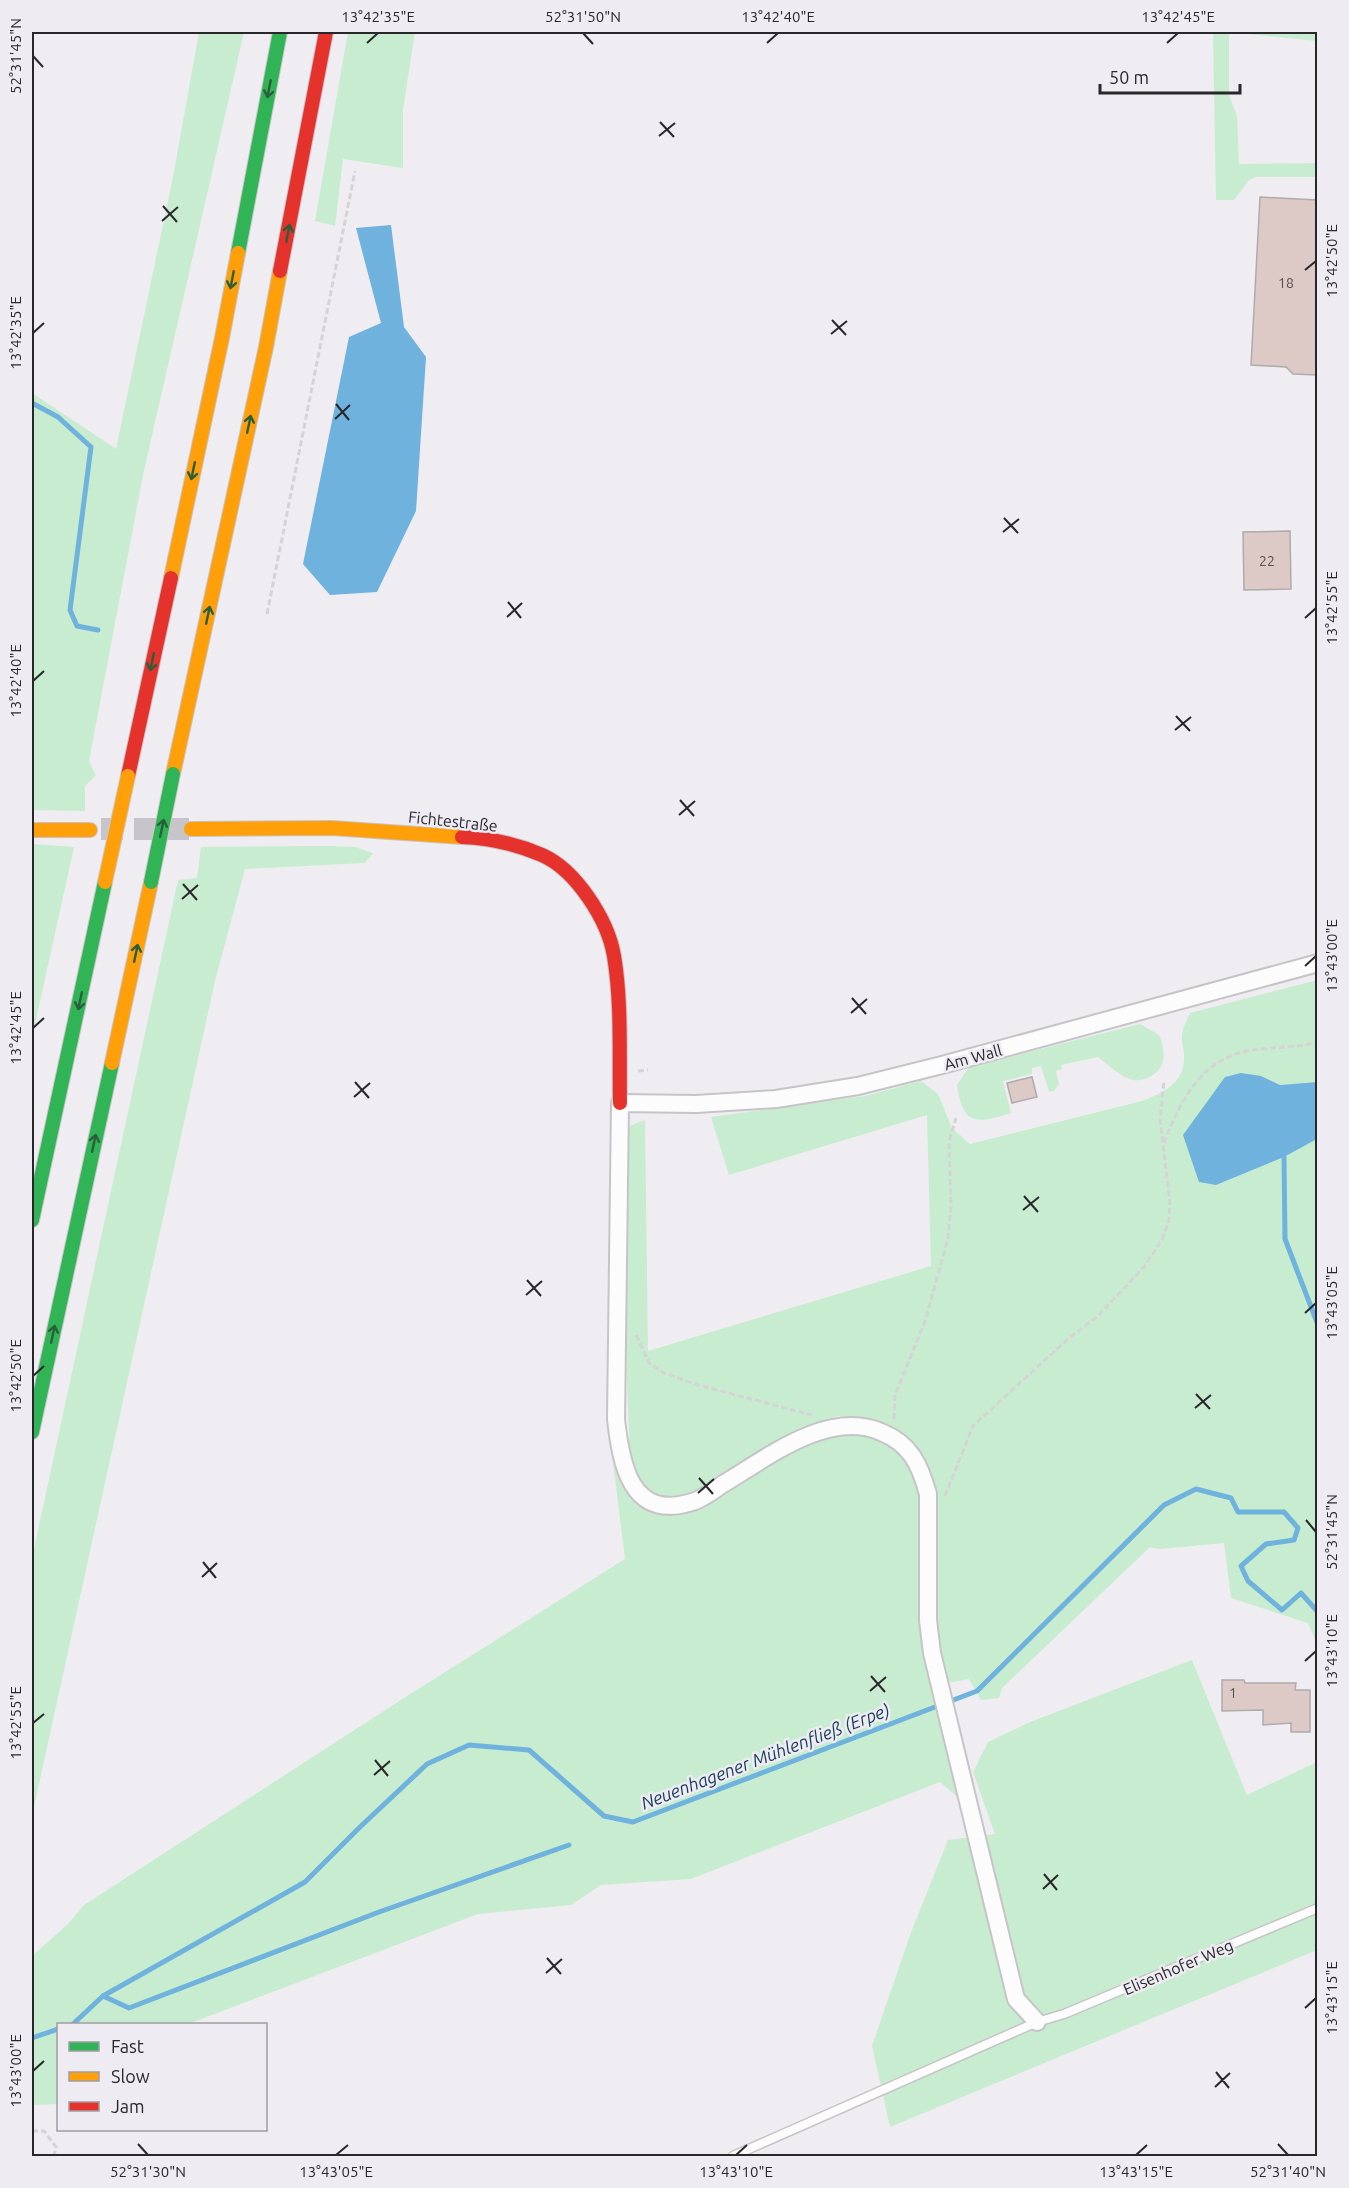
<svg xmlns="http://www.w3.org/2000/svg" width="1349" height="2188" font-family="Ubuntu,sans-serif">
	<rect width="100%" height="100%" fill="#efedf1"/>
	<!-- green -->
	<g fill="#c8eccf">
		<path d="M199 32H244L143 475 89 761 96 775 85 786V811L35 810 32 808V393L116 449 173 177Z"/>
		<path d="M348 32H415L403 110V168L343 159 335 226 315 221Z"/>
		<path d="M1213 32H1317V41L1229 32V95L1237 116 1239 164 1317 163V177H1256L1249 180 1234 200H1216Z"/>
		<path d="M32 844 74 847 32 1038Z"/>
		<path d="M330 846 355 847 373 853 365 863 245 869 215 981 32 1816V1558L178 880 197 878 201 847Z"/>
		<path d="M1317 980V1082L1280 1085 1261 1076 1216 1185 1284 1157 1317 1139V1645L1308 1623 1231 1598 1224 1543 1160 1549 1150 1547 1002 1688 999 1698 981 1700 969 1679 953 1682 943 1681 933 1604 937 1533 936 1490 924 1456 908 1437 876 1419 838 1416 802 1427 690 1494 667 1497 652 1492 637 1475 630 1456 626 1360 627 1127 645 1120 648 1351 931 1266 927 1115 729 1175 711 1117 865 1096 921 1081 938 1094 952 1128 970 1144 1142 1101C1164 1093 1186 1082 1184 1055 1184 1050 1182 1045 1182 1041 1181 1031 1186 1022 1190 1013Z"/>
		<path d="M1140 1024 1159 1035C1165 1049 1168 1067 1151 1076 1147 1079 1139 1081 1133 1080 1121 1077 1108 1065 1098 1057L1061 1065 1062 1069 1056 1071 1059 1084 1054 1091 1049 1092 1041 1066 1032 1068V1074L1003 1081 1011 1113C976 1124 963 1126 957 1085L969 1067Z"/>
		<path d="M851 1432C882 1438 900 1446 914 1477 925 1502 921 1531 920 1558 919 1584 918 1609 921 1635 925 1665 934 1695 942 1724 952 1761 961 1797 971 1834L968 1835 961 1800 940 1782 691 1879 601 1885 571 1905 478 1914 188 2024H58V2104L32 2105V1956L68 1924 84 1905 407 1696 625 1559 611 1446C614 1458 615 1471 620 1482 657 1561 745 1475 790 1450 809 1440 829 1436 851 1432Z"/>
		<path d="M1192 1660 1247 1795 1317 1762V1950L890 2127 872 2046 910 1935 948 1840 995 1834 973 1772 988 1742 1030 1722Z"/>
	</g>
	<!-- water -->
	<g fill="#6eb2dd">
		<path d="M391 225 404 327 426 357 416 511 377 592 330 595 303 564 349 337 381 323 356 228Z"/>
		<path d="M1241 1073 1261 1076 1280 1085 1317 1082V1139L1284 1157 1216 1185 1199 1182 1183 1135 1225 1077Z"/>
	</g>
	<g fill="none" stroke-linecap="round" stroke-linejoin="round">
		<!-- stream -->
		<g stroke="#6eb2dd" stroke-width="5">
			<path d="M32 403 58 417 91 447 70 610 77 626 98 630"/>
			<path d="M1284 1157 1285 1239 1318 1325"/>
			<path d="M103 1996 129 2008 379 1912 569 1845"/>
			<path d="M73 2024 103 1996 305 1882 360 1827 427 1764 469 1745 529 1750 604 1816 633 1822 977 1691 1164 1505 1196 1489 1231 1498 1238 1512H1284L1298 1528 1294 1540 1266 1544 1241 1566 1248 1581 1282 1610 1301 1593 1318 1612"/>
			<path d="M32 2038 58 2029"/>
		</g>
	</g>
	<!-- building -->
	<g fill="#ddc9c6" stroke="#aeabad" stroke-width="1.5">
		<path d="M1260 197 1317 200V375L1293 374 1286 367 1251 365Z"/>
		<path d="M1290 531 1291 589 1244 590 1243 532Z"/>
		<path d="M1032 1077 1037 1097 1012 1103 1007 1083Z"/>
		<path d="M1222 1680H1244L1245 1683H1296L1295 1690H1310V1732H1291V1723L1263 1725V1710L1222 1711Z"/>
	</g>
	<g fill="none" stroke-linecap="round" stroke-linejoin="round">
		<!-- secondary-tunnel -->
		<path stroke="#c7c5c9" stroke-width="22" stroke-dasharray="22 11" stroke-linecap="butt" d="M101 829H191"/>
		<!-- lane casing -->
		<g stroke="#c6c4c7" stroke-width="11">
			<path id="lane" d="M733 2156 1037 2022 1064 2014 1318 1908"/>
		</g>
		<!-- street casing -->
		<g stroke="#c6c4c7" stroke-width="20">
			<path id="street" d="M1037 2022 1016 1999 932 1653 928 1620V1494C920 1465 911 1444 881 1432 828 1409 767 1458 723 1484 714 1490 703 1499 692 1502 631 1521 621 1465 616 1419L620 1103 696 1104 776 1099 858 1086 942 1065 1318 963"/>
		</g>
		<!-- fast casing -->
		<g stroke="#c6c4c7" stroke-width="16">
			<g id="fast">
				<path d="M238 253 280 32"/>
				<path d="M32 1220 105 882"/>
				<path d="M32 1432 112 1063"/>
			</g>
		</g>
		<!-- slow casing -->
		<g stroke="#c6c4c7" stroke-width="16">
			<g id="slow">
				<path d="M171 578 222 338 238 253"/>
				<path d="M173 774 266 347 280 271"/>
				<path d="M191 829 332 828 462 837"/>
				<path d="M32 830H90"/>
				<path d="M112 1063 151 882"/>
			</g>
		</g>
		<!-- jam casing -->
		<g stroke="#c6c4c7" stroke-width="16">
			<g id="jam">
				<path d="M280 271 326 32"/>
				<path d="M128 776 171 578"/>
				<path d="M462 837C489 838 516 844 542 855 576 870 608 920 614 956 622 1004 619 1055 620 1103"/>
			</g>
		</g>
		<!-- path -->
		<g stroke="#d5d4d5" stroke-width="3" stroke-dasharray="6 3" stroke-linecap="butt">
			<path d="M267 614 355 171"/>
			<path d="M638 1071 648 1070"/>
			<path d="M1164 1143C1180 1100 1203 1057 1252 1050 1273 1047 1297 1048 1318 1042"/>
			<path d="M636 1335 649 1363 664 1373 698 1385 812 1415"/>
			<path d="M894 1419 895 1395 925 1321 948 1239 951 1205 949 1142 956 1118"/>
			<path d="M945 1496 973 1426 1069 1338 1098 1316 1144 1267 1162 1240 1169 1220 1170 1203 1160 1119 1164 1081"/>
			<path d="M32 2131H44L56 2147 54 2156"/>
		</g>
		<!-- lane -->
		<use href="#lane" stroke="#fdfcfd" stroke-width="8"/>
		<!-- street -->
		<use href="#street" stroke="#fdfcfd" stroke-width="16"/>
		<!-- fast -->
		<use href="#fast" stroke="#30b455" stroke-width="14"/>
		<!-- slow -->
		<use href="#slow" stroke="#ff9f0a" stroke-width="14"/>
		<!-- jam -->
		<use href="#jam" stroke="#e5322d" stroke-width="14"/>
		<!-- fast-bridge casing -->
		<g stroke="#cac9cb" stroke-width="16" stroke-linecap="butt">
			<path id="fast-bridge" d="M151 882 173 774"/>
		</g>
		<!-- slow-bridge casing -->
		<g stroke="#cac9cb" stroke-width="16" stroke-linecap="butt">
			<path id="slow-bridge" d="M105 882 128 776"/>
		</g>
		<!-- fast-bridge -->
		<use href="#fast-bridge" stroke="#30b455" stroke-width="14"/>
		<!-- slow-bridge -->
		<use href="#slow-bridge" stroke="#ff9f0a" stroke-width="14"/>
	</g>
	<!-- one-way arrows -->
	<defs><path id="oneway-shaft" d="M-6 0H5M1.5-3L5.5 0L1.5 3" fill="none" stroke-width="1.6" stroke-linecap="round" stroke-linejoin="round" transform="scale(1.5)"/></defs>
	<g stroke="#2b5f3b">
		<use href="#oneway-shaft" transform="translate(269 89) rotate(101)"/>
		<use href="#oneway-shaft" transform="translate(288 233) rotate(-79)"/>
		<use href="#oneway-shaft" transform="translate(232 280) rotate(101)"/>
		<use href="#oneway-shaft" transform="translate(249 424) rotate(-78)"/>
		<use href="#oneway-shaft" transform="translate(193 471) rotate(102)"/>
		<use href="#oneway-shaft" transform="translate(208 615) rotate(-78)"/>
		<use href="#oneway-shaft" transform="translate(152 662) rotate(102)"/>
		<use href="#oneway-shaft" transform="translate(162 828) rotate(-78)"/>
		<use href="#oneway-shaft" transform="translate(136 953) rotate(-78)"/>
		<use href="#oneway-shaft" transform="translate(80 1001) rotate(102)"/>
		<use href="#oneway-shaft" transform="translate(94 1143) rotate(-78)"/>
		<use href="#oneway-shaft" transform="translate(53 1334) rotate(-78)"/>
	</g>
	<!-- ticks -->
	<path fill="none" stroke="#28272a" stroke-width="2" d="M583 33 593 44M367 43 378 33M767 43 778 33M1167 43 1178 33M33 56 43 67M660 122 674 137M659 136 675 123M163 206 177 222M162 221 178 207M1305 270 1316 261M832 320 846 335M33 333 44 323M831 334 847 321M336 404 349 420M335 419 350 405M1004 518 1018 533M1003 532 1019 519M508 602 521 618M507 617 522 603M1305 618 1316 608M33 681 44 671M1176 716 1190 731M1175 730 1191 717M680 800 694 816M679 815 695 801M183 884 197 900M182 899 198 885M1305 966 1316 956M852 998 866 1014M851 1013 867 999M33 1028 44 1018M355 1082 369 1098M354 1097 370 1083M1024 1196 1038 1212M1023 1210 1039 1197M527 1280 541 1296M526 1295 542 1281M1305 1313 1316 1303M33 1376 44 1366M1196 1394 1210 1409M1195 1408 1211 1395M699 1478 713 1494M698 1493 714 1479M1306 1520 1316 1532M203 1562 216 1578M202 1577 217 1563M1305 1661 1316 1651M871 1676 885 1692M870 1691 886 1677M33 1723 44 1714M375 1760 388 1776M374 1775 390 1761M1044 1874 1057 1890M1043 1889 1058 1875M547 1958 561 1974M546 1973 562 1959M1305 2008 1316 1998M33 2071 44 2061M1216 2072 1229 2088M1215 2087 1230 2073M138 2144 148 2155M1278 2144 1288 2155M336 2155 348 2145M736 2155 747 2145M1136 2155 1147 2145"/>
	<g text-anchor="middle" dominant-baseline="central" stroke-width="5" stroke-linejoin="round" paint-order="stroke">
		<!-- number labels -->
		<g font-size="14" fill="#555051">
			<text x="1286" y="283">18</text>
			<text x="1267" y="561">22</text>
			<text x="1233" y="1693">1</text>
		</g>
		<!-- street labels -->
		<g font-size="16" fill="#28272a" stroke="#eeebf3">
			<text transform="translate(453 821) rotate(6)">Fichtestraße</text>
			<text transform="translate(973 1057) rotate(-15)">Am Wall</text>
			<text transform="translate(1178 1967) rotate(-23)">Elisenhofer Weg</text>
		</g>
		<!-- water labels -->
		<g font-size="18" font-style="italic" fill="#173e58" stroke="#eeebf3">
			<text transform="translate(765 1756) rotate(-21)">Neuenhagener Mühlenfließ (Erpe)</text>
		</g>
	</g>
	<!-- border -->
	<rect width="1349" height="2188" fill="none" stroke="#eeebf3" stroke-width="66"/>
	<!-- legend -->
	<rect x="57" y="2023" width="210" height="108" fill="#eeebf3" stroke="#9f9da3" stroke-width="1.5"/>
	<rect x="69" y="2042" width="30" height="9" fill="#30b455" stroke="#9f9da3" stroke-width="1.5"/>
	<text x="111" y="2053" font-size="18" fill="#28272a">Fast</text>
	<rect x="69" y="2072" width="30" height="9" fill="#ff9f0a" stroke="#9f9da3" stroke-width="1.5"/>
	<text x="111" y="2083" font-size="18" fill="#28272a">Slow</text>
	<rect x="69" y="2102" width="30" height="9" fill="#e5322d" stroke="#9f9da3" stroke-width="1.5"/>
	<text x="111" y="2113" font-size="18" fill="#28272a">Jam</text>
	<!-- scale -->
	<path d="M1100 84v9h140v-9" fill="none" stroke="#28272a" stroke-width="3"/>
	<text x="1109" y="84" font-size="18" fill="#28272a" stroke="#eeebf3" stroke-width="4.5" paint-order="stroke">50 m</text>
	<rect x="33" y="33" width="1283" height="2122" fill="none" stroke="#28272a" stroke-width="2"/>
	<g font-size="15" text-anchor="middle" fill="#28272a">
		<text x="378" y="22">13°42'35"E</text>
		<text x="583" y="22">52°31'50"N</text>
		<text x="778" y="22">13°42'40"E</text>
		<text x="1178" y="22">13°42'45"E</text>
		<text transform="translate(16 56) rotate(-90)" y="5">52°31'45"N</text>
		<text transform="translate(1332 261) rotate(-90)" y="5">13°42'50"E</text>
		<text transform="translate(16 333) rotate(-90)" y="5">13°42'35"E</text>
		<text transform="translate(1332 608) rotate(-90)" y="5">13°42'55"E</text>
		<text transform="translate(16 681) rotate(-90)" y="5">13°42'40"E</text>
		<text transform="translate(1332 956) rotate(-90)" y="5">13°43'00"E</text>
		<text transform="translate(16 1028) rotate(-90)" y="5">13°42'45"E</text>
		<text transform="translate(1332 1303) rotate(-90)" y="5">13°43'05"E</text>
		<text transform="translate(16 1376) rotate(-90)" y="5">13°42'50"E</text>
		<text transform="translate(1332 1532) rotate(-90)" y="5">52°31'45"N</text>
		<text transform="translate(1332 1651) rotate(-90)" y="5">13°43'10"E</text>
		<text transform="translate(16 1723) rotate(-90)" y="5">13°42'55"E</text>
		<text transform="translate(1332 1998) rotate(-90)" y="5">13°43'15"E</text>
		<text transform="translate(16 2071) rotate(-90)" y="5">13°43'00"E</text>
		<text x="148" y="2177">52°31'30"N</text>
		<text x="336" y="2177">13°43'05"E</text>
		<text x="736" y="2177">13°43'10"E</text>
		<text x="1136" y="2177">13°43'15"E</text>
		<text x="1288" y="2177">52°31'40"N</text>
	</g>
</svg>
